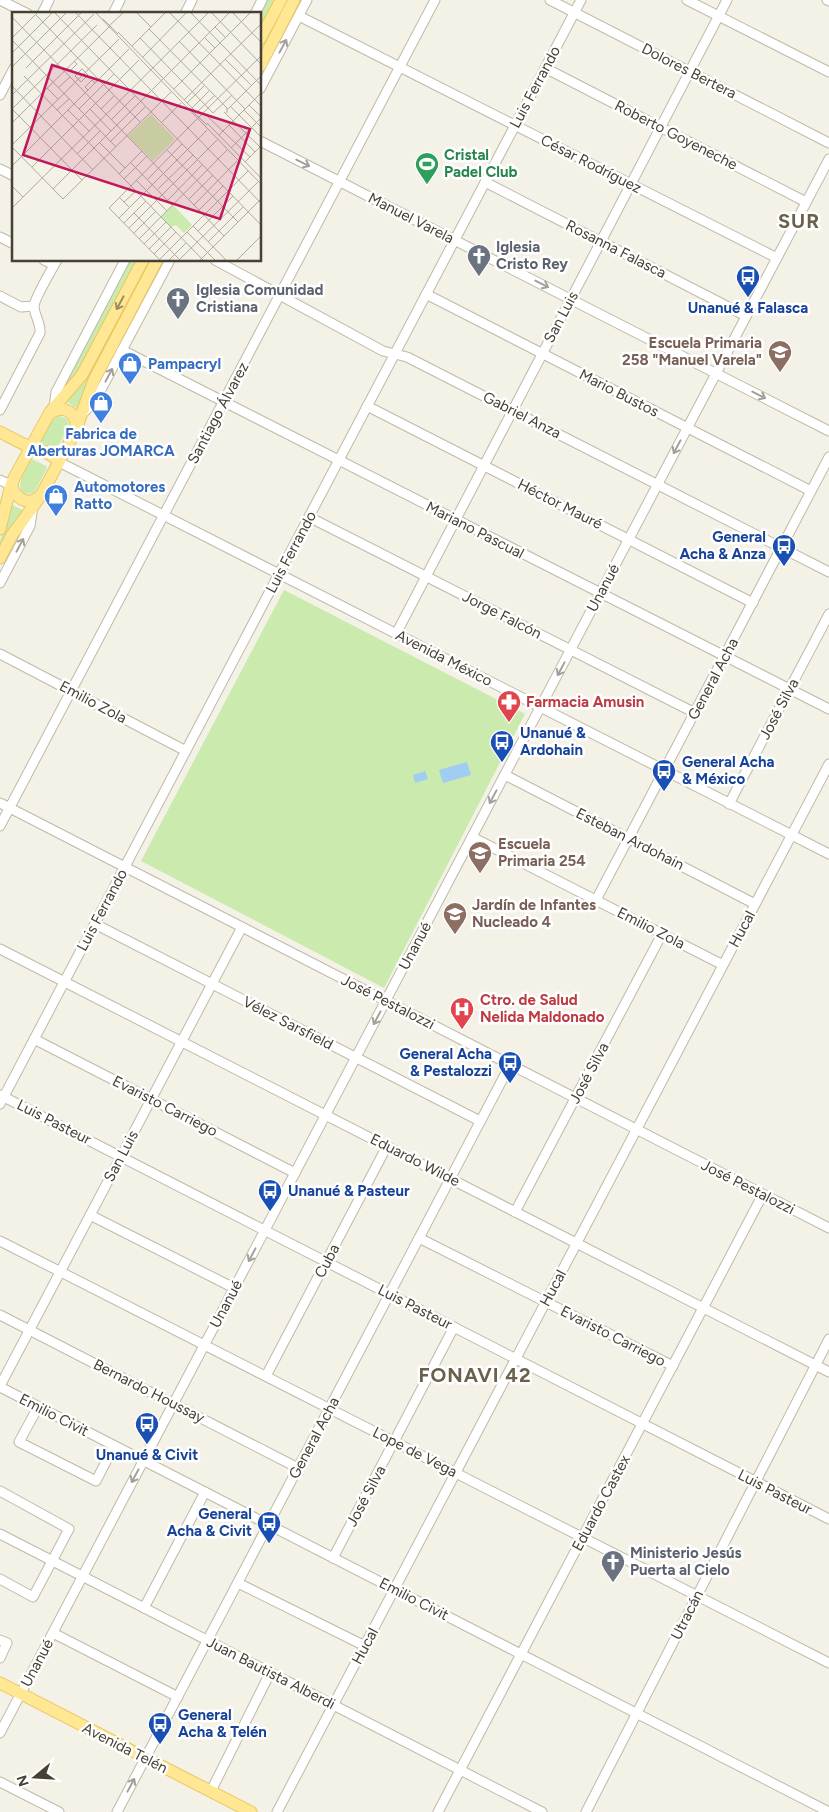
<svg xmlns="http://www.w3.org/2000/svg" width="829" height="1812" font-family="Figtree,sans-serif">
	<rect width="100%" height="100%" fill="#f4f1e7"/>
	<!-- green -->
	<g fill="#cbeaae">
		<path d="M266 0H277L260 31V14Z"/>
		<path d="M298 0H303L261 78 267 60Z"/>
		<path d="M129 260H139L82 369 58 397Z"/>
		<path d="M147 260H153L79 407 76 408 66 401Z"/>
		<path d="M161 260H166L92 400 96 385Z"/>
		<path d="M60 416 67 419 69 426 55 452 40 443 52 420Z"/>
		<path d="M32 459 46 466 47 468 34 493 25 494C13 486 26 469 32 459Z"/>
		<path d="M12 505 23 510 0 550V540Z"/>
		<path d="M284 590 525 714 384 988 141 861Z"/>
	</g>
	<!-- water -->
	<g fill="#a1ccf3">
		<path d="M467 762 471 775 443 783 439 770Z"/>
		<path d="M425 771 428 779 415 783 413 775Z"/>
	</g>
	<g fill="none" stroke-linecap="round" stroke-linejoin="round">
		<!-- minor casing -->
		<g stroke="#c0b9a9" stroke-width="11">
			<g id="minor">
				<path d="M0 0 28 14"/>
				<path d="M550 0 829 143"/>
				<path d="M687 0 829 72"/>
				<path d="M827 0 829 1"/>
				<path d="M42 14 49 0"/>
				<path d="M113 14 120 0"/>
				<path d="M185 14 192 0"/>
				<path d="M255 14 262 0"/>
				<path d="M299 16 777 258"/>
				<path d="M545 68 806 202"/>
				<path d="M260 89 307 0"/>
				<path d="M0 95 14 68"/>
				<path d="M260 141 829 431"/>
				<path d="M0 169 14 176"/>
				<path d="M485 182 746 316"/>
				<path d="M0 237 14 244"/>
				<path d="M44 260 54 265"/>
				<path d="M215 260 383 351 407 357 829 572"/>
				<path d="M426 294 811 491"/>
				<path d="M0 296 21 307 34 306"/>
				<path d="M122 350 829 709"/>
				<path d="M367 406 753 603"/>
				<path d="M54 408 56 392 125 260"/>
				<path d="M0 410 40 333C41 323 34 315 34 306 35 297 52 269 57 260"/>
				<path d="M81 415 95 401 170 260"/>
				<path d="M59 462 829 854"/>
				<path d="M0 480 11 485"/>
				<path d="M309 517 695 713"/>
				<path d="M0 583 30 526 33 506"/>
				<path d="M396 634 727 0"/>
				<path d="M0 654 186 751"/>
				<path d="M505 775 755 904"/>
				<path d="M0 803 829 1228"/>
				<path d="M729 804 829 614"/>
				<path d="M0 826 435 0"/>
				<path d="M472 837 723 965"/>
				<path d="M596 900 829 457"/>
				<path d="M95 924 480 1121"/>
				<path d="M0 949 829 1372"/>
				<path d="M34 1039 295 1173"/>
				<path d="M0 1095 829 1519"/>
				<path d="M0 1104 581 0"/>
				<path d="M515 1212 662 934"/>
				<path d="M90 1215 234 1288"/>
				<path d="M419 1238 673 1366"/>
				<path d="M0 1241 829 1663"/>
				<path d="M0 1315 298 1468"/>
				<path d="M266 1376 387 1146"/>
				<path d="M0 1386 242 927"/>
				<path d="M0 1387 829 1812"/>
				<path d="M38 1407 19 1442 96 1481 114 1446"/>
				<path d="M0 1491 69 1529 33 1597 0 1579"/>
				<path d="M0 1534 542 1812"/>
				<path d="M333 1558 454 1327"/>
				<path d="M238 1583 365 1646"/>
				<path d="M144 1608 205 1492"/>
				<path d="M53 1633 178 1697"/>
				<path d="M0 1640 7 1643 0 1658"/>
				<path d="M0 1733 829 159"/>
				<path d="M0 1782 59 1812"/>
				<path d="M211 1791 270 1673"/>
				<path d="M117 1812 510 1065"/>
				<path d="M277 1812 829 764"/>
				<path d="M438 1812 763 1194"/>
				<path d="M586 1812 829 1339"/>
			</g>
		</g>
		<!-- major casing -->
		<g stroke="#e8c761" stroke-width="13">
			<g id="major">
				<path d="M260 39 281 0"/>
				<path d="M260 66 294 0"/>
				<path d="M51 413C64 404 77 413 76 428"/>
				<path d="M0 432C10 437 20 443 30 447 41 450 51 453 59 462"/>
				<path d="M11 485C16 498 27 507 39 497"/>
				<path d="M0 529 10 489 14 478 50 412 82 375 143 260"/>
				<path d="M0 558 12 535 40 497 75 432 94 380 157 260"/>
				<path d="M0 1683 251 1812"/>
			</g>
		</g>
		<!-- minor -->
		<use href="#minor" stroke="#fff" stroke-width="9"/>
		<!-- major -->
		<use href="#major" stroke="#ffe794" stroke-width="11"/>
	</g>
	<!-- one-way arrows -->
	<defs><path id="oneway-shaft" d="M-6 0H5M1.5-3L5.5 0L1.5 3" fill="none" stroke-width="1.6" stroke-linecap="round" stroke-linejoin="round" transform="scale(1.25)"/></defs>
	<g stroke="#a3a09a">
		<use href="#oneway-shaft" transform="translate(283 46) rotate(-62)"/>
		<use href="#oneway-shaft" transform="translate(303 163) rotate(27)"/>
		<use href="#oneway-shaft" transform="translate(542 284) rotate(27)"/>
		<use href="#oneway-shaft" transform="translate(109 375) rotate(-62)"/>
		<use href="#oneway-shaft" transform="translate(759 395) rotate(27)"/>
		<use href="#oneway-shaft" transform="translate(677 447) rotate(118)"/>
		<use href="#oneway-shaft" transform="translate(20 545) rotate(-62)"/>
		<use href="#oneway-shaft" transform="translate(561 669) rotate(118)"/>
		<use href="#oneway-shaft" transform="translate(493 797) rotate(118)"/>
		<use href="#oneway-shaft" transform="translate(377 1018) rotate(118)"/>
		<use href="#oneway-shaft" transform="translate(252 1255) rotate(118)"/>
		<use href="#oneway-shaft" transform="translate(135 1476) rotate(118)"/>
		<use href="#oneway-shaft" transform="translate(131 1785) rotate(-62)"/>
	</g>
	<use stroke="#9a8c60" href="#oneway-shaft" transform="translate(120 303) rotate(118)"/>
	<!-- icons -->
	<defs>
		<g id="stadium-pin" transform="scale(1.25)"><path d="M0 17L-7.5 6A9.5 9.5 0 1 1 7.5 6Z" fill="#2e9e5b" stroke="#fff"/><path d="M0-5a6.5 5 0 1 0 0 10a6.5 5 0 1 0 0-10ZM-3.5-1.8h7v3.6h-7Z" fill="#fff"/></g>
		<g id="church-pin" transform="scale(1.25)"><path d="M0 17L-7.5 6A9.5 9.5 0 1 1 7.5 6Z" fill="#6b7280" stroke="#fff"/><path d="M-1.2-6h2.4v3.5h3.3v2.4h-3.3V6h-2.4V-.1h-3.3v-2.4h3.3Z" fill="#fff"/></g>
		<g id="bus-pin" transform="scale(1.25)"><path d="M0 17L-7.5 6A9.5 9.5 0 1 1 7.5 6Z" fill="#1a4fb4" stroke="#fff"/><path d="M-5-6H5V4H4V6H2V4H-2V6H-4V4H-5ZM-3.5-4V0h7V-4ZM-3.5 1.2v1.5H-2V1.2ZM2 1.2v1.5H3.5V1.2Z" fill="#fff"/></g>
		<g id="school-pin" transform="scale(1.25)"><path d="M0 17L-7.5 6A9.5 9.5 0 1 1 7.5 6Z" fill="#8d6e63" stroke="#fff"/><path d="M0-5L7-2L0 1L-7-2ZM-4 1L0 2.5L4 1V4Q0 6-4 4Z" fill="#fff"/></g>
		<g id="shop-pin" transform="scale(1.25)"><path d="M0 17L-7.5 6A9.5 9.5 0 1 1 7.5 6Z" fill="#3f7fe0" stroke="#fff"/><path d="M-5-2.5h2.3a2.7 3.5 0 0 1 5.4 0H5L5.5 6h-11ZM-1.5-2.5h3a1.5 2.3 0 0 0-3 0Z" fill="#fff"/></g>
		<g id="pharmacy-pin" transform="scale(1.25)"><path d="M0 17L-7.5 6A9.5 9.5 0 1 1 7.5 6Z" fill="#e0444e" stroke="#fff"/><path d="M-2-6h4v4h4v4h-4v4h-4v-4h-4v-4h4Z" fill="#fff"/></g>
		<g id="hospital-pin" transform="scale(1.25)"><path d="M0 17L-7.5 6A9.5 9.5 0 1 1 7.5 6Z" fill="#e0444e" stroke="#fff"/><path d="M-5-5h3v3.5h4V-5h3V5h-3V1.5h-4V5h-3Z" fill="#fff"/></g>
	</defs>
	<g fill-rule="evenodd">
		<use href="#stadium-pin" x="427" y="164"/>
		<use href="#church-pin" x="479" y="256"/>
		<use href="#bus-pin" x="748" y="277"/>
		<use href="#church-pin" x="178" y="299"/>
		<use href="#school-pin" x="780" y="352"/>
		<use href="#shop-pin" x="130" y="364"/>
		<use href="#shop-pin" x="101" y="403"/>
		<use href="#shop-pin" x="56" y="496"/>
		<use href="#bus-pin" x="784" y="546"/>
		<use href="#pharmacy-pin" x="509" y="702"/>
		<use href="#bus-pin" x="502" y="742"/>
		<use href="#bus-pin" x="664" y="771"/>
		<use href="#school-pin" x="480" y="853"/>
		<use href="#school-pin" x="455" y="914"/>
		<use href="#hospital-pin" x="462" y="1009"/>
		<use href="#bus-pin" x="510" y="1063"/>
		<use href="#bus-pin" x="270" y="1191"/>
		<use href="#bus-pin" x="147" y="1424"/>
		<use href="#bus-pin" x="269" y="1523"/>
		<use href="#church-pin" x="613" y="1562"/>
		<use href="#bus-pin" x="160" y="1724"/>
	</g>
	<g text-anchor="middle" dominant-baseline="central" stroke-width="5" stroke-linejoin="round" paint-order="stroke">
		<!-- street labels -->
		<g font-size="15" fill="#474135" stroke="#fff">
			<text transform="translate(689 71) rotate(27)">Dolores Bertera</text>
			<text transform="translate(535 87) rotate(-62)">Luis Ferrando</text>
			<text transform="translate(676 135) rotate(27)">Roberto Goyeneche</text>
			<text transform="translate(591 164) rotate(27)">César Rodríguez</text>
			<text transform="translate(411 218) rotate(27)">Manuel Varela</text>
			<text transform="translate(616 249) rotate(27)">Rosanna Falasca</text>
			<text transform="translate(561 317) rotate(-62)">San Luis</text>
			<text transform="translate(619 393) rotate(27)">Mario Bustos</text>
			<text transform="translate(218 413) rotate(-62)">Santiago Álvarez</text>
			<text transform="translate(522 415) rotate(27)">Gabriel Anza</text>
			<text transform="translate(560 504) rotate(27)">Héctor Mauré</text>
			<text transform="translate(475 530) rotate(27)">Mariano Pascual</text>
			<text transform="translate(291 552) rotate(-62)">Luis Ferrando</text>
			<text transform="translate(603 588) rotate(-62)">Unanué</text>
			<text transform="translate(502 615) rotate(27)">Jorge Falcón</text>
			<text transform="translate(444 658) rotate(27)">Avenida México</text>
			<text transform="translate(713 679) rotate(-62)">General Acha</text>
			<text transform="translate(93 702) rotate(28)">Emilio Zola</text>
			<text transform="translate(779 709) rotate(-62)">José Silva</text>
			<text transform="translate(630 839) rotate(27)">Esteban Ardohain</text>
			<text transform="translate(102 910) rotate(-62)">Luis Ferrando</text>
			<text transform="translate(651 928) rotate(27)">Emilio Zola</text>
			<text transform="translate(742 929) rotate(-62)">Hucal</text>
			<text transform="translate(415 946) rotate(-62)">Unanué</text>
			<text transform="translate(388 1002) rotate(27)">José Pestalozzi</text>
			<text transform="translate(288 1023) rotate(27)">Vélez Sarsfield</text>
			<text transform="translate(589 1073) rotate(-62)">José Silva</text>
			<text transform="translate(165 1106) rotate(27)">Evaristo Carriego</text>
			<text transform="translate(54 1122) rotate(27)">Luis Pasteur</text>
			<text transform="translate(121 1156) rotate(-62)">San Luis</text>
			<text transform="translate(415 1160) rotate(27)">Eduardo Wilde</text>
			<text transform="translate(748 1187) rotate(27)">José Pestalozzi</text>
			<text transform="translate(327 1261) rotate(-62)">Cuba</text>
			<text transform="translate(553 1288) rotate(-62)">Hucal</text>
			<text transform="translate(226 1304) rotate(-62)">Unanué</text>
			<text transform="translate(415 1307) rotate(27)">Luis Pasteur</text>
			<text transform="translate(613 1336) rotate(27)">Evaristo Carriego</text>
			<text transform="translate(149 1391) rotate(27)">Bernardo Houssay</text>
			<text transform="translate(54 1415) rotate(27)">Emilio Civit</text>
			<text transform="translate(314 1438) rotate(-62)">General Acha</text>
			<text transform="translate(415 1452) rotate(27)">Lope de Vega</text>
			<text transform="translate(775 1492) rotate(27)">Luis Pasteur</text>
			<text transform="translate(366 1496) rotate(-62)">José Silva</text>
			<text transform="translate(601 1503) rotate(-62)">Eduardo Castex</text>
			<text transform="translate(414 1599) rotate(27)">Emilio Civit</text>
			<text transform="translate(687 1615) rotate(-63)">Utracán</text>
			<text transform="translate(365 1646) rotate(-62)">Hucal</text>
			<text transform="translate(37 1663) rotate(-62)">Unanué</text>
			<text transform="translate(271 1673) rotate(27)">Juan Bautista Alberdi</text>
			<text transform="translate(125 1748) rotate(27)">Avenida Telén</text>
		</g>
		<!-- leisure labels -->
		<g font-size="15" font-weight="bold" fill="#27864d" stroke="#fff" text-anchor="start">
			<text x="444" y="155">Cristal<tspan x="444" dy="17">Padel Club</tspan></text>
		</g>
		<!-- worship labels -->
		<g font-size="15" font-weight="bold" fill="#5b616d" stroke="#fff" text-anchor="start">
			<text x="496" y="247">Iglesia<tspan x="496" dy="17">Cristo Rey</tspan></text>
			<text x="196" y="290">Iglesia Comunidad<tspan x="196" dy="17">Cristiana</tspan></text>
			<text x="630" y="1553">Ministerio Jesús<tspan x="630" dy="17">Puerta al Cielo</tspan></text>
		</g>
		<!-- transit labels -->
		<g font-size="15" font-weight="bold" fill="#164399" stroke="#fff" text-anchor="start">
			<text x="748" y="308" text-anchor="middle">Unanué &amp; Falasca</text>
			<text x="766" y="537" text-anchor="end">General<tspan x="766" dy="17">Acha &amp; Anza</tspan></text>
			<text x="520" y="733">Unanué &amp;<tspan x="520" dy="17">Ardohain</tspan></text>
			<text x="682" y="762">General Acha<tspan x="682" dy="17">&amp; México</tspan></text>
			<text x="492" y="1054" text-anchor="end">General Acha<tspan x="492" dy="17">&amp; Pestalozzi</tspan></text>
			<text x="288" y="1191">Unanué &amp; Pasteur</text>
			<text x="147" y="1455" text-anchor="middle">Unanué &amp; Civit</text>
			<text x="252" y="1514" text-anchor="end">General<tspan x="252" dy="17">Acha &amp; Civit</tspan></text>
			<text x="178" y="1715">General<tspan x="178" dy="17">Acha &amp; Telén</tspan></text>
		</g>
		<!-- education labels -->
		<g font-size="15" font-weight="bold" fill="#785e54" stroke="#fff" text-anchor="start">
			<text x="762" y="343" text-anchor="end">Escuela Primaria<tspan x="762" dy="17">258 "Manuel Varela"</tspan></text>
			<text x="498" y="844">Escuela<tspan x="498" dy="17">Primaria 254</tspan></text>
			<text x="472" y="905">Jardín de Infantes<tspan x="472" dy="17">Nucleado 4</tspan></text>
		</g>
		<!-- shop labels -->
		<g font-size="15" font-weight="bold" fill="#366cbe" stroke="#fff" text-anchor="start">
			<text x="148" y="364">Pampacryl</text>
			<text x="101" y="434" text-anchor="middle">Fabrica de<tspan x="101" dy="17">Aberturas JOMARCA</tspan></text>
			<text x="74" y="487">Automotores<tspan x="74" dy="17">Ratto</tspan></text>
		</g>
		<!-- health labels -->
		<g font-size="15" font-weight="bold" fill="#be3a42" stroke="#fff" text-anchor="start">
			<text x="526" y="702">Farmacia Amusin</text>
			<text x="480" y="1000">Ctro. de Salud<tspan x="480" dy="17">Nelida Maldonado</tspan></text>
		</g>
		<!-- district labels -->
		<g font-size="20" font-weight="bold" letter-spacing="1" fill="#6a604c" stroke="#fff">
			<text x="799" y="221">SUR</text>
			<text x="475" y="1375">FONAVI 42</text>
		</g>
	</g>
	<!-- overview -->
	<g transform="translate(12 12)">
		<rect width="249" height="249" fill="#f4f1e7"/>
		<path d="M139 102 163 127 141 149 116 124ZM161 193 180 213 172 221 164 213 159 215 149 205Z" fill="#cbeaae"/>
		<path fill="none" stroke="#afaba0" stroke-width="1" d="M42 0 249 213M63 0 249 191M83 0 249 172M124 0 139 15M157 0 249 94M178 0 249 73M199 0 249 52M220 0 249 30M24 3 128 110M0 5 212 224M91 7 106 22M97 14 112 0M203 15 214 26M137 17 215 96V101M106 20 184 100M192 25 203 36M0 26 26 0M128 26 201 101 220 83M0 28 104 135M167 29 233 97M120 34 154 0M0 41 41 0M131 45 175 0M213 47 239 73M0 55 55 0M14 56 70 0M55 56 58 59 65 52 62 49M70 57 76 63 69 70 63 64ZM12 64 191 248M0 74 81 158M35 76 46 87M46 76 58 65M162 77 239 0M76 78 73 75 80 68 83 71M0 83 82 2M172 88 249 12M175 91 192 74M237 93 249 105M218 94 249 125M180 96 197 79M0 97 85 13M0 97 7 104 98 14M67 97 102 62M78 97 99 119M89 97 102 84M45 98 57 87M56 98 77 119M179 98 195 113M215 98 249 64M232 98 249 115M212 100 248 135M184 101 202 84M192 101 238 145M186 106 249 44M99 108 123 84M0 111 7 104 70 168M149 111 169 91M195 111 249 166M217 113 243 140M207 123 249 81M87 130 113 156M98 130 133 95M0 133 107 27M0 135 51 187 159 80M219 136 249 106M155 138 226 210M65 142 88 119M118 150 160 193M233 150 248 135M0 154 117 37M20 155 127 48M107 162 130 139M112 167 135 144M136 167 170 132M124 168 155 199M0 174 11 185M41 177 218 0M146 177 181 143M107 185 118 196M177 187 201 163M156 188 190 153M112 190 124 179M182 193 225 149M0 196 197 0M187 198 211 174M122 201 168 248M107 206 195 118M112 211 134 189M181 214 214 248M117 216 205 128M186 219 221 184M175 220 203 248M122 221 144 199M127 227 215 138M196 230 231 195M132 232 154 210M137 237 159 215M142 242 164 220M147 248 236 159M148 248 97 196 185 107M157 248 174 231M167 248 246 170M188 248 249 187M225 248 249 224"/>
		<path fill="#c2185b" fill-opacity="0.15" stroke="#c2185b" stroke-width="2.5" d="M40 53 238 117 208 207 11 143Z"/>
		<rect width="249" height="249" fill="none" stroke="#474135" stroke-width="2.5"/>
	</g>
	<!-- north arrow -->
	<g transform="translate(35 1777) rotate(252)" stroke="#ffffff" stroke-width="4" paint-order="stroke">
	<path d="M0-4L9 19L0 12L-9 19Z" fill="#474135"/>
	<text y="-8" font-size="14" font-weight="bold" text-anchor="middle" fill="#474135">N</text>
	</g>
</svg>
